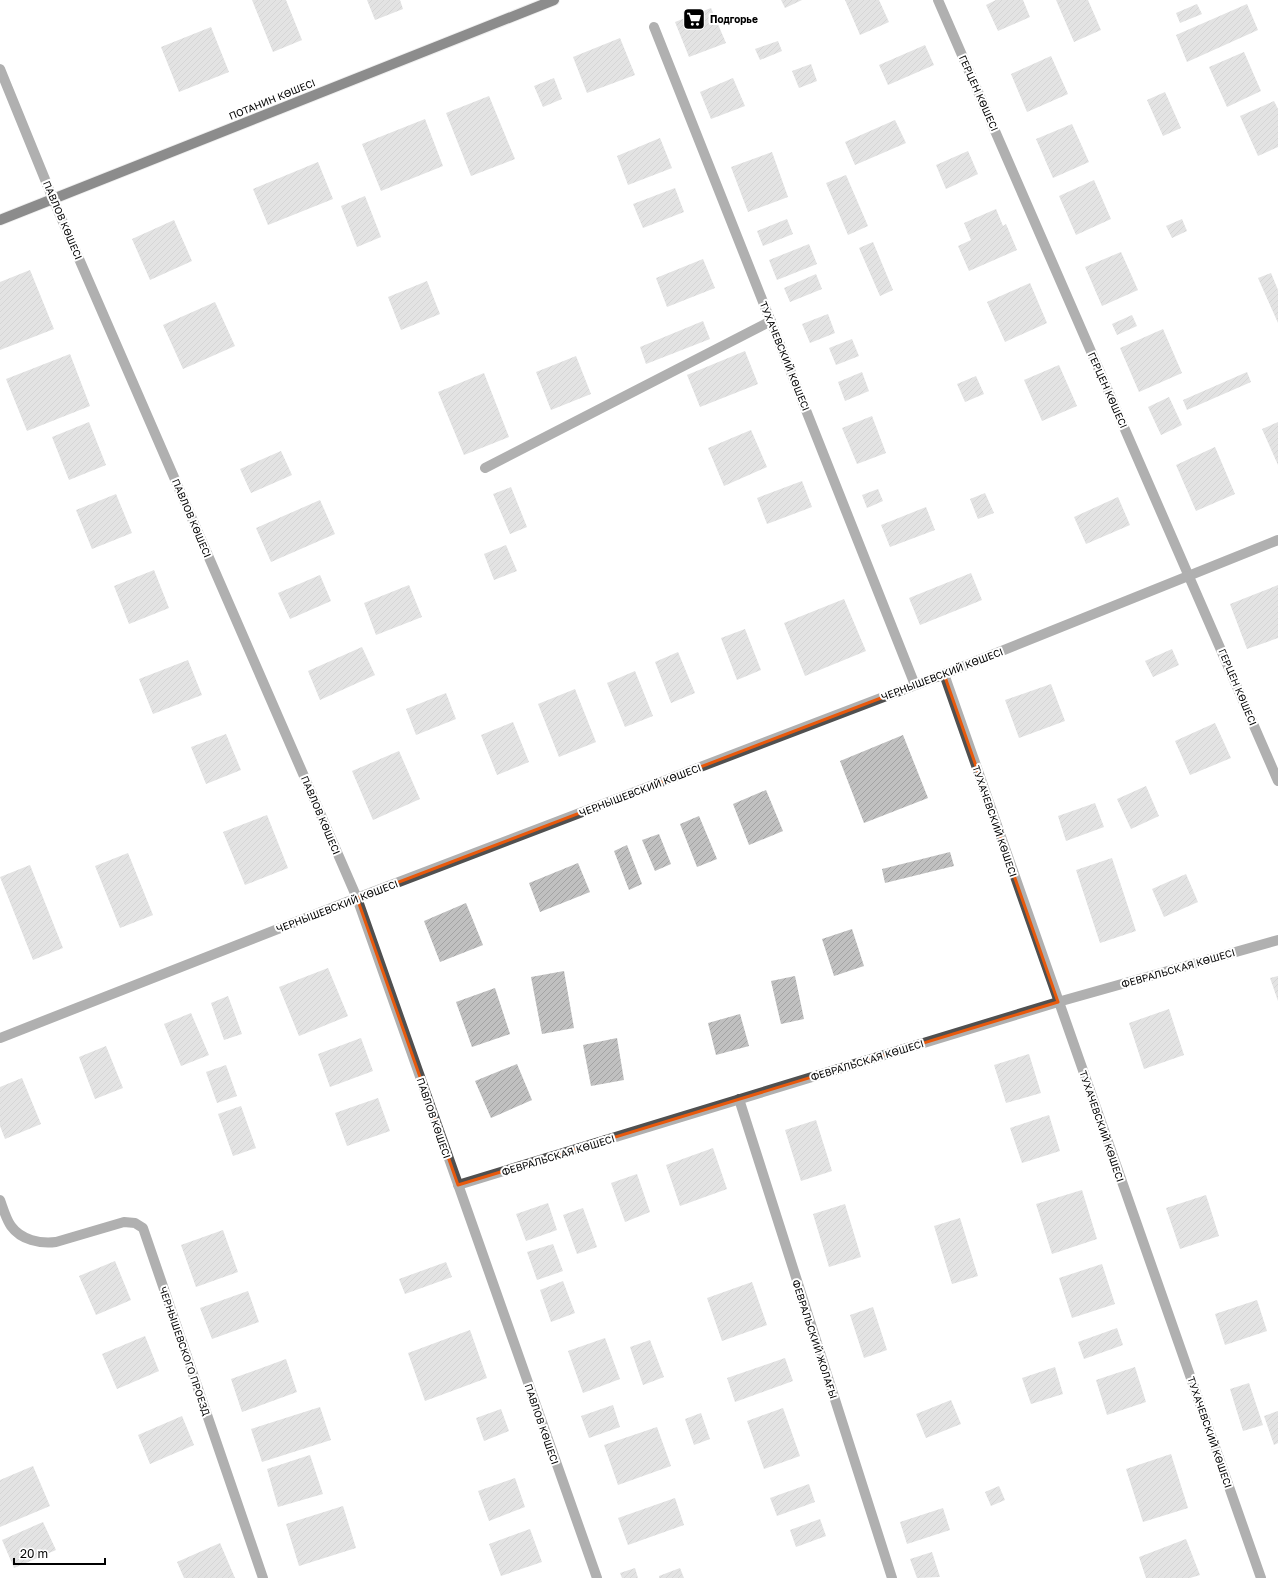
<svg xmlns="http://www.w3.org/2000/svg" width="1278" height="1578" font-family="'Golos Text',sans-serif">
	<defs>
		<pattern id="building-hatch" width="6" height="6" patternUnits="userSpaceOnUse"><rect width="6" height="6" fill="#c0c0c0"/><path d="M-1 1l2-2M0 6l6-6M5 7l2-2" fill="none" stroke="#a3a3a3"/></pattern>
	</defs>
	<rect width="100%" height="100%" fill="#fff"/>
	<!-- building -->
	<g fill="url(#building-hatch)">
		<path d="M252 0H286L302 40 273 52Z"/>
		<path d="M367 0H400L403 9 375 20Z"/>
		<path d="M781 0H802L785 8Z"/>
		<path d="M845 0H879L889 22 860 35Z"/>
		<path d="M996 0H1023L1030 17 998 31 986 5Z"/>
		<path d="M1056 0H1088L1101 30 1074 42Z"/>
		<path d="M1197 4 1202 14 1180 23 1176 13Z"/>
		<path d="M1247 4 1258 30 1187 62 1176 35Z"/>
		<path d="M711 8 726 43 689 57 675 22Z"/>
		<path d="M211 27 229 72 179 92 161 47Z"/>
		<path d="M620 38 635 75 587 93 573 57Z"/>
		<path d="M778 41 782 51 760 60 755 49Z"/>
		<path d="M925 45 934 65 888 85 879 65Z"/>
		<path d="M1244 52 1261 91 1227 107 1209 67Z"/>
		<path d="M1051 56 1068 94 1027 112 1011 74Z"/>
		<path d="M811 64 817 81 799 88 792 71Z"/>
		<path d="M554 78 562 99 543 107 534 86Z"/>
		<path d="M733 78 745 106 711 119 700 92Z"/>
		<path d="M1165 92 1181 128 1163 136 1147 100Z"/>
		<path d="M489 96 515 159 471 176 446 113Z"/>
		<path d="M1274 101 1278 109V147L1258 156 1240 116Z"/>
		<path d="M425 119 443 166 381 191 362 144Z"/>
		<path d="M895 120 906 143 855 165 845 142Z"/>
		<path d="M1072 124 1089 162 1053 178 1036 139Z"/>
		<path d="M660 138 672 168 628 185 617 156Z"/>
		<path d="M968 151 978 174 946 189 936 165Z"/>
		<path d="M772 152 788 197 748 212 731 167Z"/>
		<path d="M318 162 333 199 268 225 253 189Z"/>
		<path d="M846 175 868 226 848 235 826 183Z"/>
		<path d="M1094 180 1111 219 1076 235 1059 196Z"/>
		<path d="M675 188 684 212 643 228 633 204Z"/>
		<path d="M365 196 381 237 357 247 341 206Z"/>
		<path d="M996 209 1003 226 1006 224 1017 250 969 271 958 246 971 240 964 223Z"/>
		<path d="M787 219 793 234 763 246 757 231Z"/>
		<path d="M1182 219 1187 231 1172 238 1166 226Z"/>
		<path d="M174 220 192 261 150 280 132 239Z"/>
		<path d="M873 242 893 290 880 296 859 248Z"/>
		<path d="M809 244 817 264 777 280 769 260Z"/>
		<path d="M1121 252 1138 290 1102 306 1085 267Z"/>
		<path d="M703 259 715 288 667 307 656 278Z"/>
		<path d="M30 270 54 329 0 350V282Z"/>
		<path d="M1271 273 1278 290V323L1258 278Z"/>
		<path d="M816 274 822 289 790 302 784 288Z"/>
		<path d="M427 281 440 314 401 330 388 297Z"/>
		<path d="M1030 283 1047 323 1005 342 987 302Z"/>
		<path d="M215 302 235 346 183 369 163 325Z"/>
		<path d="M828 314 835 333 810 343 802 324Z"/>
		<path d="M1132 315 1137 326 1117 335 1112 324Z"/>
		<path d="M703 321 710 339 646 364 640 347Z"/>
		<path d="M1163 329 1182 373 1139 392 1120 348Z"/>
		<path d="M852 339 859 356 836 365 829 348Z"/>
		<path d="M745 351 758 384 700 407 687 375Z"/>
		<path d="M70 354 90 406 27 431 6 379Z"/>
		<path d="M576 356 591 394 551 410 536 372Z"/>
		<path d="M1059 365 1077 406 1042 421 1024 380Z"/>
		<path d="M862 372 869 391 845 401 838 382Z"/>
		<path d="M1247 372 1251 382 1187 410 1183 400Z"/>
		<path d="M484 373 509 437 464 455 438 392Z"/>
		<path d="M976 376 984 394 965 402 957 384Z"/>
		<path d="M1169 397 1182 425 1161 435 1148 407Z"/>
		<path d="M872 416 886 453 857 464 842 428Z"/>
		<path d="M89 422 106 465 69 480 52 437Z"/>
		<path d="M1278 422V465L1262 429Z"/>
		<path d="M751 430 767 467 724 486 708 448Z"/>
		<path d="M1215 447 1235 494 1196 511 1176 465Z"/>
		<path d="M281 451 292 475 251 493 240 469Z"/>
		<path d="M802 481 812 507 767 524 757 498Z"/>
		<path d="M511 487 527 527 510 534 493 494Z"/>
		<path d="M878 489 883 501 867 508 862 495Z"/>
		<path d="M985 493 994 513 978 519 970 499Z"/>
		<path d="M116 494 132 533 92 549 76 510Z"/>
		<path d="M1118 497 1130 525 1086 544 1074 517Z"/>
		<path d="M320 500 335 534 271 562 256 528Z"/>
		<path d="M926 507 935 530 890 547 881 525Z"/>
		<path d="M506 545 517 571 494 580 484 554Z"/>
		<path d="M154 570 169 608 129 624 114 586Z"/>
		<path d="M971 573 982 600 920 625 909 598Z"/>
		<path d="M320 575 331 601 290 619 278 593Z"/>
		<path d="M409 585 422 617 376 635 364 603Z"/>
		<path d="M1278 585V638L1247 649 1230 604Z"/>
		<path d="M844 599 866 651 805 676 784 623Z"/>
		<path d="M745 629 761 670 737 680 721 638Z"/>
		<path d="M362 647 375 675 320 700 308 671Z"/>
		<path d="M1172 649 1179 665 1153 677 1145 661Z"/>
		<path d="M678 652 695 693 671 703 655 662Z"/>
		<path d="M188 660 202 695 153 714 139 679Z"/>
		<path d="M635 671 653 716 625 727 607 683Z"/>
		<path d="M1051 684 1065 721 1019 738 1005 700Z"/>
		<path d="M575 689 596 742 559 757 538 704Z"/>
		<path d="M446 693 456 719 416 735 406 709Z"/>
		<path d="M513 722 529 762 497 775 481 735Z"/>
		<path d="M1215 723 1231 758 1190 775 1175 741Z"/>
		<path d="M226 734 241 770 206 784 191 747Z"/>
		<path d="M903 735 928 798 864 823 840 761Z"/>
		<path d="M399 751 420 799 373 820 352 771Z"/>
		<path d="M1146 786 1159 816 1131 829 1117 799Z"/>
		<path d="M766 790 783 831 749 845 733 804Z"/>
		<path d="M1095 803 1104 827 1066 841 1058 816Z"/>
		<path d="M267 815 288 868 245 885 223 832Z"/>
		<path d="M699 816 717 859 697 867 680 824Z"/>
		<path d="M659 834 671 864 655 871 642 840Z"/>
		<path d="M627 845 642 884 629 890 614 851Z"/>
		<path d="M950 852 954 866 885 883 882 869Z"/>
		<path d="M128 853 153 915 120 928 95 866Z"/>
		<path d="M1112 858 1136 931 1100 943 1076 870Z"/>
		<path d="M578 863 590 892 540 912 529 883Z"/>
		<path d="M30 865 63 948 33 960 0 877Z"/>
		<path d="M1186 874 1198 902 1164 917 1152 889Z"/>
		<path d="M466 903 483 945 440 962 424 921Z"/>
		<path d="M852 929 864 966 834 976 822 939Z"/>
		<path d="M328 968 348 1016 299 1036 279 987Z"/>
		<path d="M564 971 574 1028 542 1034 531 977Z"/>
		<path d="M795 976 804 1019 781 1024 771 981Z"/>
		<path d="M1278 976V1001L1270 978Z"/>
		<path d="M495 988 510 1034 472 1047 456 1002Z"/>
		<path d="M228 996 242 1034 224 1040 211 1003Z"/>
		<path d="M1169 1009 1184 1055 1144 1069 1129 1023Z"/>
		<path d="M191 1013 209 1055 181 1066 164 1024Z"/>
		<path d="M740 1014 749 1046 716 1055 708 1023Z"/>
		<path d="M361 1038 373 1071 330 1087 318 1054Z"/>
		<path d="M617 1038 624 1080 591 1086 583 1045Z"/>
		<path d="M106 1046 123 1088 95 1099 79 1057Z"/>
		<path d="M1029 1054 1041 1093 1006 1103 994 1065Z"/>
		<path d="M517 1064 532 1100 491 1118 475 1081Z"/>
		<path d="M226 1065 237 1096 217 1103 206 1072Z"/>
		<path d="M22 1078 41 1124 5 1139 0 1126V1087Z"/>
		<path d="M378 1098 390 1131 347 1146 335 1113Z"/>
		<path d="M241 1106 256 1148 233 1156 218 1114Z"/>
		<path d="M1049 1115 1060 1151 1022 1163 1010 1128Z"/>
		<path d="M816 1120 832 1171 801 1181 785 1130Z"/>
		<path d="M713 1148 727 1189 680 1206 666 1165Z"/>
		<path d="M637 1174 650 1212 625 1222 611 1183Z"/>
		<path d="M1082 1190 1097 1239 1052 1254 1036 1204Z"/>
		<path d="M1206 1195 1219 1236 1180 1249 1166 1208Z"/>
		<path d="M548 1203 557 1230 526 1241 516 1214Z"/>
		<path d="M845 1204 861 1257 829 1267 813 1214Z"/>
		<path d="M583 1208 597 1247 577 1254 563 1215Z"/>
		<path d="M960 1218 978 1276 952 1284 934 1226Z"/>
		<path d="M223 1230 238 1272 196 1287 181 1245Z"/>
		<path d="M553 1244 563 1271 537 1280 527 1252Z"/>
		<path d="M115 1261 131 1300 96 1315 79 1276Z"/>
		<path d="M446 1262 452 1277 405 1294 399 1279Z"/>
		<path d="M1102 1264 1115 1304 1072 1318 1059 1278Z"/>
		<path d="M563 1281 575 1313 551 1322 540 1290Z"/>
		<path d="M752 1282 767 1325 722 1341 707 1298Z"/>
		<path d="M248 1291 259 1322 212 1339 200 1308Z"/>
		<path d="M1257 1300 1267 1331 1225 1345 1215 1314Z"/>
		<path d="M873 1307 887 1350 864 1358 850 1315Z"/>
		<path d="M1117 1328 1123 1345 1084 1359 1078 1342Z"/>
		<path d="M470 1330 487 1378 425 1401 408 1353Z"/>
		<path d="M145 1336 159 1371 117 1389 102 1354Z"/>
		<path d="M605 1338 620 1379 583 1393 568 1351Z"/>
		<path d="M650 1340 664 1377 643 1385 630 1347Z"/>
		<path d="M785 1358 793 1381 735 1402 727 1378Z"/>
		<path d="M286 1359 297 1392 242 1412 231 1379Z"/>
		<path d="M1055 1367 1063 1394 1031 1404 1022 1378Z"/>
		<path d="M1135 1367 1146 1402 1107 1415 1096 1380Z"/>
		<path d="M1249 1383 1263 1425 1243 1431 1230 1389Z"/>
		<path d="M951 1400 961 1424 926 1438 916 1414Z"/>
		<path d="M613 1405 620 1427 589 1438 581 1416Z"/>
		<path d="M320 1407 331 1440 262 1462 251 1429Z"/>
		<path d="M783 1408 800 1456 764 1469 747 1421Z"/>
		<path d="M501 1409 509 1431 484 1441 476 1418Z"/>
		<path d="M1278 1411V1443L1274 1445 1264 1416Z"/>
		<path d="M701 1413 710 1439 694 1445 685 1419Z"/>
		<path d="M182 1416 194 1445 150 1464 138 1435Z"/>
		<path d="M657 1427 671 1466 618 1485 604 1445Z"/>
		<path d="M1171 1454 1188 1508 1143 1522 1126 1469Z"/>
		<path d="M310 1455 323 1494 278 1507 267 1469Z"/>
		<path d="M33 1466 50 1506 0 1527V1480Z"/>
		<path d="M515 1478 525 1507 489 1521 478 1491Z"/>
		<path d="M809 1484 815 1502 777 1516 770 1498Z"/>
		<path d="M999 1486 1005 1500 991 1506 985 1492Z"/>
		<path d="M675 1498 684 1525 628 1545 618 1518Z"/>
		<path d="M343 1506 356 1548 299 1566 286 1524Z"/>
		<path d="M943 1508 950 1530 907 1544 900 1522Z"/>
		<path d="M820 1519 826 1536 796 1547 790 1530Z"/>
		<path d="M43 1522 56 1550 14 1568 2 1540Z"/>
		<path d="M530 1529 542 1562 501 1576 489 1544Z"/>
		<path d="M1186 1539 1200 1575 1190 1578H1146L1139 1557Z"/>
		<path d="M220 1543 235 1578H184L177 1562Z"/>
		<path d="M932 1552 940 1577 917 1578 910 1559Z"/>
		<path d="M635 1568 638 1578H622L620 1573Z"/>
		<path d="M680 1568 684 1578H659V1576Z"/>
	</g>
	<g fill="none" stroke-linecap="round" stroke-linejoin="round">
		<!-- major casing -->
		<g stroke="#dbdbdb" stroke-width="12">
			<path id="major" d="M0 220 554 0"/>
		</g>
		<!-- minor -->
		<g stroke="#505050" stroke-width="10">
			<path d="M938 0 1278 781"/>
			<path d="M654 27 915 685"/>
			<path d="M0 69 53 199 357 898 597 1578"/>
			<path d="M485 468 771 321"/>
			<path d="M944 674 1261 1578"/>
			<path d="M0 1038 357 898 944 674 1278 540"/>
			<path d="M739 1099 892 1578"/>
			<path d="M458 1185 1058 1002 1278 940"/>
			<path d="M0 1200C3 1208 6 1219 11 1226 21 1240 40 1244 56 1242L124 1222 135 1223 143 1228 263 1578"/>
		</g>
		<!-- major -->
		<use href="#major" stroke="#000" stroke-width="10"/>
	</g>
	<!-- marked area -->
	<path d="M0 0H1278V1578H0ZM944 674 1058 1002 458 1185 357 898Z" fill="#fff" fill-opacity=".55" fill-rule="evenodd"/>
	<path fill="none" stroke="#e8590c" stroke-width="3" stroke-linejoin="round" d="M944 674 1058 1002 458 1185 357 898Z"/>
	<!-- icons -->
	<defs>
		<g id="supermarket-square" transform="scale(1.15)"><rect x="-9" y="-9" width="18" height="18" rx="4" fill="#000" stroke="#fff"/><path d="M-6-5.5h2.5l.6 2H6L4.5 2H-2.5L-4.4-4H-6ZM-1.5 3.2a1.3 1.3 0 1 0 .1 0ZM3 3.2a1.3 1.3 0 1 0 .1 0Z" fill="#fff"/></g>
	</defs>
	<g fill-rule="evenodd">
		<use href="#supermarket-square" x="694" y="19"/>
	</g>
	<g text-anchor="middle" dominant-baseline="central" stroke-width="4" stroke-linejoin="round" paint-order="stroke">
		<!-- poi labels -->
		<g font-size="10" font-weight="bold" fill="#000" stroke="#fff" text-anchor="start">
			<text x="710" y="19">Подгорье</text>
		</g>
		<!-- street labels -->
		<g font-size="10" fill="#000" stroke="#fff">
			<text transform="translate(979 93) rotate(66)">ГЕРЦЕН КӨШЕСІ</text>
			<text transform="translate(272 99) rotate(-22)">ПОТАНИН КӨШЕСІ</text>
			<text transform="translate(63 220) rotate(67)">ПАВЛОВ КӨШЕСІ</text>
			<text transform="translate(785 356) rotate(68)">ТУХАЧЕВСКИЙ КӨШЕСІ</text>
			<text transform="translate(1108 390) rotate(66)">ГЕРЦЕН КӨШЕСІ</text>
			<text transform="translate(192 518) rotate(67)">ПАВЛОВ КӨШЕСІ</text>
			<text transform="translate(942 674) rotate(-21)">ЧЕРНЫШЕВСКИЙ КӨШЕСІ</text>
			<text transform="translate(1238 687) rotate(67)">ГЕРЦЕН КӨШЕСІ</text>
			<text transform="translate(640 790) rotate(-21)">ЧЕРНЫШЕВСКИЙ КӨШЕСІ</text>
			<text transform="translate(321 815) rotate(67)">ПАВЛОВ КӨШЕСІ</text>
			<text transform="translate(995 821) rotate(71)">ТУХАЧЕВСКИЙ КӨШЕСІ</text>
			<text transform="translate(337 906) rotate(-21)">ЧЕРНЫШЕВСКИЙ КӨШЕСІ</text>
			<text transform="translate(1178 968) rotate(-16)">ФЕВРАЛЬСКАЯ КӨШЕСІ</text>
			<text transform="translate(867 1060) rotate(-17)">ФЕВРАЛЬСКАЯ КӨШЕСІ</text>
			<text transform="translate(434 1118) rotate(71)">ПАВЛОВ КӨШЕСІ</text>
			<text transform="translate(1102 1126) rotate(71)">ТУХАЧЕВСКИЙ КӨШЕСІ</text>
			<text transform="translate(558 1155) rotate(-17)">ФЕВРАЛЬСКАЯ КӨШЕСІ</text>
			<text transform="translate(815 1339) rotate(72)">ФЕВРАЛЬСКИЙ ЖОЛАҒЫ</text>
			<text transform="translate(185 1351) rotate(71)">ЧЕРНЫШЕВСКОГО ПРОЕЗД</text>
			<text transform="translate(542 1424) rotate(71)">ПАВЛОВ КӨШЕСІ</text>
			<text transform="translate(1210 1432) rotate(71)">ТУХАЧЕВСКИЙ КӨШЕСІ</text>
		</g>
	</g>
	<!-- scale -->
	<path d="M14 1558v6h91v-6" fill="none" stroke="#000000" stroke-width="2"/>
	<text x="20" y="1558" font-size="12" fill="#000000" stroke="#ffffff" stroke-width="3" paint-order="stroke">20 m</text>
</svg>
